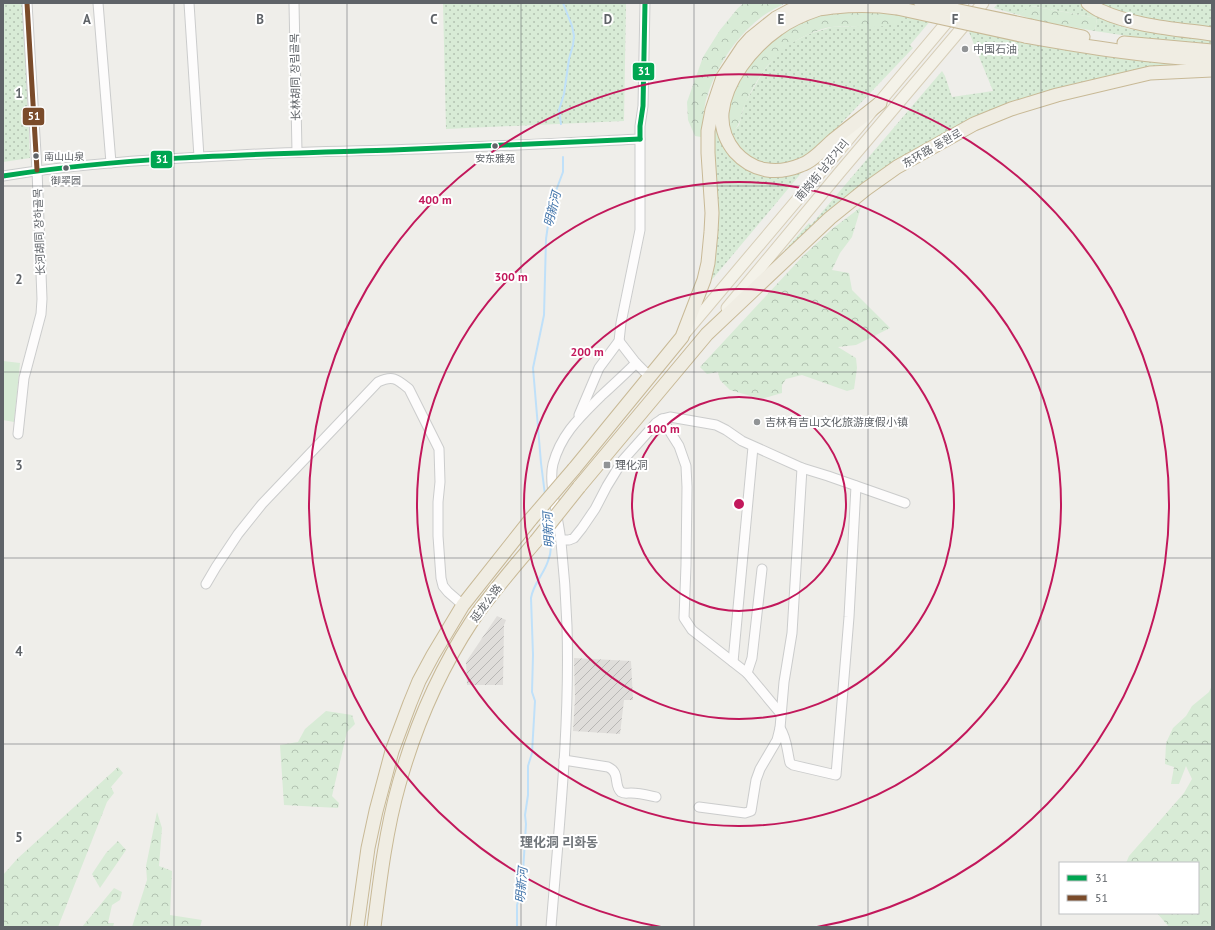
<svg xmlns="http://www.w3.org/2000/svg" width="1215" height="930" font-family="'PT Sans','Noto Sans SC','Noto Sans KR',sans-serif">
	<defs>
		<pattern id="industrial-furrows" width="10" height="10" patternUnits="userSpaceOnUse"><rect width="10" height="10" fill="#dfddda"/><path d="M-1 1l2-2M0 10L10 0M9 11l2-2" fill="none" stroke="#b8b7b5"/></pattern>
		<pattern id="grass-dots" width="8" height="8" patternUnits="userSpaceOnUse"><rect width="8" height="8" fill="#d8ebd6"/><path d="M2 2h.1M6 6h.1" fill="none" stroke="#b2c2b1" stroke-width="1.8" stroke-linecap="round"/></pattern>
		<pattern id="forest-crowns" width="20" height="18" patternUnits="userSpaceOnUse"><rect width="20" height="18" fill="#d8ebd6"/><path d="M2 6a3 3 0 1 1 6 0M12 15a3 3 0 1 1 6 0" fill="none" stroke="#b2c2b1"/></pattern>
	</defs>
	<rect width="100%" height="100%" fill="#efeeea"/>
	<!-- industrial -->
	<g fill="url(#industrial-furrows)">
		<path d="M497 616 506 620 504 625 503 685H467L466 662Z"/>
		<path d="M574 658 631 661 633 700H624L620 734 573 731 575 698Z"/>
	</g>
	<!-- grass -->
	<g fill="url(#grass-dots)">
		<path d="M3 3H23L30 158 3 162Z"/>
		<path d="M443 3H626L624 121 446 129Z"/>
		<path d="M998 3H1080L1093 14 1104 20 1129 29 1212 39V44L1147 39 1095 31 1097 18 1032 6 1019 15 994 8Z"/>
		<path d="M1094 3H1212V31L1143 21Z"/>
		<path d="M905 15 931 20 910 45 913 48 833 132 809 155 787 165H763L741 153 730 135 739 125 745 103 763 72 777 54 791 43 809 34 832 27 874 26Z"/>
		<path d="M971 29 1078 52 1118 57 1180 62 1183 66 1122 74 1085 81 1050 91 972 120 783 256 785 250 809 223 811 225 942 71 945 76 952 97 993 91 969 32Z"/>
		<path d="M717 128 736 160 800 170 803 171 710 282 715 258 716 234 712 129Z"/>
	</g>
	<!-- forest -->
	<g fill="url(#forest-crowns)">
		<path d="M744 3H785C777 8 767 12 759 19 734 39 715 69 706 100 703 112 703 125 701 137L695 136 688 120 687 102 703 57 720 30 738 8Z"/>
		<path d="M1031 6 1097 18 1095 31 1038 21 1019 15Z"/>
		<path d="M853 9 905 15C893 34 851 24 832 27 824 28 816 31 809 34 778 47 759 73 746 102 742 109 742 118 738 125 736 129 733 132 730 135L728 123 727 112 731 97 746 67 773 37 812 17Z"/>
		<path d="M861 207 852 237 840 253 832 270 849 273 852 290 890 328 856 345 838 347 856 358 857 368 854 389 847 391 802 375 786 379 782 385V393L761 399 730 390 720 380 718 372 707 374 700 367 802 257 832 229Z"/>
		<path d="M1212 685V927H1169L1157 913H1198V863H1126L1129 856 1184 793 1192 779 1186 766 1179 784H1171L1174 767 1165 764 1166 743 1173 728 1186 716 1192 706 1209 692Z"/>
		<path d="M326 711 352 715 355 724 347 732 332 796 339 803 338 808 284 805 280 745 298 742 305 729Z"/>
		<path d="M118 767 123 773 111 787 114 793 107 802 58 927H3V875L17 859Z"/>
		<path d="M157 812 162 828 159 866 172 871 170 915 202 920 200 927H132L147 880 146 866Z"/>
		<path d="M118 841 126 850 100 888 92 874 106 853Z"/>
		<path d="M114 888 122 892 120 900 112 905 108 923H114L113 927H82Z"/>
	</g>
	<!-- park -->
	<path fill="#d8ebd6" d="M3 361 20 363 14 422 3 420Z"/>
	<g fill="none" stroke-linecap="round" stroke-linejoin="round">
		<!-- stream -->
		<g stroke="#bfe0f9" stroke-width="2">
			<path d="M561 124 559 110 564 94 569 59 573 45 574 36 572 26 563 3"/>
			<path d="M545 495 541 463 533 368 544 315 546 239 551 204 563 172V157"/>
			<path d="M547 509 548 519"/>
			<path d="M517 927V905L522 888 526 824 525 815 528 795V766L532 753 535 701 532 692 533 655 531 598C533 584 544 574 548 561 552 552 551 543 550 533"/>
		</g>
		<!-- minor casing -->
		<g stroke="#cbcccc" stroke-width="11">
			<g id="minor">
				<path d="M98 3 111 163"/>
				<path d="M189 3 199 157"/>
				<path d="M294 3 297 152"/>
				<path d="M3 176C81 163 160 159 239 155 308 151 376 151 444 148 509 146 575 142 640 139"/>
				<path d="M619 341 636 363 650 377"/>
				<path d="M579 415 599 368 619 341 621 323 640 230V126L643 106 645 3"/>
				<path d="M662 419 679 446 686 466 687 487 686 565 684 618 692 630 747 673 781 714"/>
				<path d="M18 434 24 378 41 314 42 299 37 170 27 3"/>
				<path d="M561 540H569L574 538 582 528 595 509 607 486 623 460 656 423 662 419 670 417 716 425 726 430 742 441 802 468 828 476 905 503"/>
				<path d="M206 584 216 567 238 534 262 504 378 382C393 375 397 379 409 389L439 449 440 482 438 502V536L441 578 443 586 448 592 463 605"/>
				<path d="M733 662 753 447"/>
				<path d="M747 673 752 658 762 569"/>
				<path d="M780 728C787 738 787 751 790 763L793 765 836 775 849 617 856 486"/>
				<path d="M564 760 608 767C621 773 613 785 621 792 624 794 627 793 631 793 640 793 647 795 656 797"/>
				<path d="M699 807 745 813 751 811 756 780 760 769 777 740 780 728 784 682 792 633 802 468"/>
				<path d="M551 927C559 827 570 726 567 626 566 598 564 570 561 542 559 520 548 484 553 464 561 434 580 417 601 396 613 385 625 374 636 363"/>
			</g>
		</g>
		<!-- major casing -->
		<g stroke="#d7ceb8" stroke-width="13">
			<g id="major">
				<path d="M727 308 840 172 983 3"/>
				<path d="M685 333 963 3"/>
			</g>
		</g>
		<!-- highway casing -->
		<g stroke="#c8b996" stroke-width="15">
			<g id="highway">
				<path d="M1088 3C1092 6 1096 9 1101 11 1133 26 1177 29 1212 34"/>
				<path d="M1031 26 1083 37"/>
				<path d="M1025 36C1087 47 1149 57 1212 60"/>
				<path d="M1124 43 1212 51"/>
				<path d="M880 103C864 116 848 128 832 141 823 149 813 161 801 165 777 175 753 172 735 152 726 141 721 127 722 113 725 81 752 47 778 29 790 20 804 14 819 9 823 8 829 8 834 7 855 5 876 5 897 8"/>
				<path d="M574 469 682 337 704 280 708 263 711 232 712 213 708 153V131L712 110 723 77 743 47 751 38 776 18 791 10 809 3"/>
				<path d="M579 487 707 334 830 218 866 189 897 167 974 124 1011 109 1057 95 1150 73 1212 70"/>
				<path d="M357 927 368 848 376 811 392 751 410 703 419 681 433 655 463 605 531 519"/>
				<path d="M374 927C380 879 386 830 399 784 415 727 439 671 472 621 491 593 514 567 536 541"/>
			</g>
		</g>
		<!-- minor -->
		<use href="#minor" stroke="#fdfcfc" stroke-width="9"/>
		<!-- major -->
		<use href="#major" stroke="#f4f2e9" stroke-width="11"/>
		<!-- highway -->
		<use href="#highway" stroke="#f0ede3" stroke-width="13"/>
		<!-- highway-bridge casing -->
		<g stroke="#c8b996" stroke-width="15" stroke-linecap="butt">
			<g id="highway-bridge">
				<path d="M921 3 1031 26"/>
				<path d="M897 8 1025 36"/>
				<path d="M531 519 574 469"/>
				<path d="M536 541 579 487"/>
			</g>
		</g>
		<!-- highway-bridge -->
		<use href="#highway-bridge" stroke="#f0ede3" stroke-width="13"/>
		<!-- bus-1 casing -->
		<g stroke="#fff" stroke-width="8">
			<g id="bus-1">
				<path d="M640 139V126L643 106 645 3"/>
				<path d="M3 176C132 156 263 154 393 150 476 147 558 143 640 139"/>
			</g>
		</g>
		<!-- bus-2 casing -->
		<g stroke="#fff" stroke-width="8">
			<path id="bus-2" d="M27 3 37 170"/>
		</g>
		<!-- bus-1 -->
		<use href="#bus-1" stroke="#00a651" stroke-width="5"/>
		<!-- bus-2 -->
		<use href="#bus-2" stroke="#7a4b2a" stroke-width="5"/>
	</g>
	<!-- grid -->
	<path fill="none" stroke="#5f6368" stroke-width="1" stroke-opacity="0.55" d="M174 3V927M347 3V927M521 3V927M694 3V927M868 3V927M1041 3V927M3 186H1212M3 372H1212M3 558H1212M3 744H1212"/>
	<!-- distance rings -->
	<g fill="none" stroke="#c2185b" stroke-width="2">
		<circle cx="739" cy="504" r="107"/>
		<circle cx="739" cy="504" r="215"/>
		<circle cx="739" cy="504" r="322"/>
		<path d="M661 927A430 430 0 1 1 817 927"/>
	</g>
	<!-- markers -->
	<g fill="#919496" stroke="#fff" stroke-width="1.5">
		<circle cx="965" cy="49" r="4"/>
		<circle cx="757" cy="422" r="4"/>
		<rect x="603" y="461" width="8" height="8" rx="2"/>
	</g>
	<g fill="#5f6368" stroke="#fff" stroke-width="1.5">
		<circle cx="495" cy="146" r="3.5"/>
		<circle cx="36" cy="156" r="3.5"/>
		<circle cx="66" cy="168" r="3.5"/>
	</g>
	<g text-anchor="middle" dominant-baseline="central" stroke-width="4" stroke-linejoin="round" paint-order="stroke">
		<!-- bus labels -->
		<g font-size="10" fill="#5f6368" stroke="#fff">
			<text x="44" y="156" text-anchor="start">南山山泉</text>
			<text x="495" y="158">安东雅苑</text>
			<text x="66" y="180">御翠园</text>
		</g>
		<!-- poi labels -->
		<g font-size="11" fill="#5f6368" stroke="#fff" text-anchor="start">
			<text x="973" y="49">中国石油</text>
			<text x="765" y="422">吉林有吉山文化旅游度假小镇</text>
			<text x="615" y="465">理化洞</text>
		</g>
		<!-- street labels -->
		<g font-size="11" fill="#5f6368" stroke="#fff">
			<text transform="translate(295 77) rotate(-91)">长林胡同 장림골목</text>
			<text transform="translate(932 148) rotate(-30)">东环路 동환로</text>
			<text transform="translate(822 170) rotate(-50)">南岗街 남강거리</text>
			<text transform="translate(39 232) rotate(-92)">长河胡同 장하골목</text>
			<text transform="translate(486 603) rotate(-53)">延龙公路</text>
		</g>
		<!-- water labels -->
		<g font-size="12" font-style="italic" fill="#4174aa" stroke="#fff">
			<text transform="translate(552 209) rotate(-76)">明新河</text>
			<text transform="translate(548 530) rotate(-93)">明新河</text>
			<text transform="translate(521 885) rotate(-85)">明新河</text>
		</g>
		<!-- quarter labels -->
		<g font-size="13" font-weight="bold" fill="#70757a" stroke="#fff">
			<text x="559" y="842">理化洞 리화동</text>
		</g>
	</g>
	<g font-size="13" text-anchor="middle" font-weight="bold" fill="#5f6368" stroke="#fff" stroke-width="4" stroke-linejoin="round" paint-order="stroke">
		<text x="87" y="24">A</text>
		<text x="260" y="24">B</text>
		<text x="434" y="24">C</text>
		<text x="608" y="24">D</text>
		<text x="781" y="24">E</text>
		<text x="955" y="24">F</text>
		<text x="1128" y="24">G</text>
		<text x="19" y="98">1</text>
		<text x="19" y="284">2</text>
		<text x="19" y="470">3</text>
		<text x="19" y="656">4</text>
		<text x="19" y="842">5</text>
	</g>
	<circle cx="739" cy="504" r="6" fill="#c2185b" stroke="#fff" stroke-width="2"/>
	<g font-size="12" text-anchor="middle" font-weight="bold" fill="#c2185b" stroke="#fff" stroke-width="4" stroke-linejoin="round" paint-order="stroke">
		<text x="435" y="204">400 m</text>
		<text x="511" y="281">300 m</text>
		<text x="587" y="356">200 m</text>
		<text x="663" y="433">100 m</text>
	</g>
	<g stroke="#fff" stroke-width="1.5">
		<rect x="632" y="62" width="23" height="19" rx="4" fill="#00a651"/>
		<rect x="22" y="107" width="23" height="19" rx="4" fill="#7a4b2a"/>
		<rect x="150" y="150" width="23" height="19" rx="4" fill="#00a651"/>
	</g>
	<g font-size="11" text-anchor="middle" font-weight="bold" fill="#fff">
		<text x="644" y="75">31</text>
		<text x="34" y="120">51</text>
		<text x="162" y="163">31</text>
	</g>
	<!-- border -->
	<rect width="1215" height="930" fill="none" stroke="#5f6368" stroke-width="8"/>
	<!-- legend -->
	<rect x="1059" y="862" width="140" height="52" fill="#ffffff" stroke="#bfc1c3"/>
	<rect x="1067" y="875" width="20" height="6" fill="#00a651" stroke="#bfc1c3"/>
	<text x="1095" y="882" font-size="12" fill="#5f6368">31</text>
	<rect x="1067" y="895" width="20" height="6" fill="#7a4b2a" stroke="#bfc1c3"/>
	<text x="1095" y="902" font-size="12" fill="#5f6368">51</text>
</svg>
